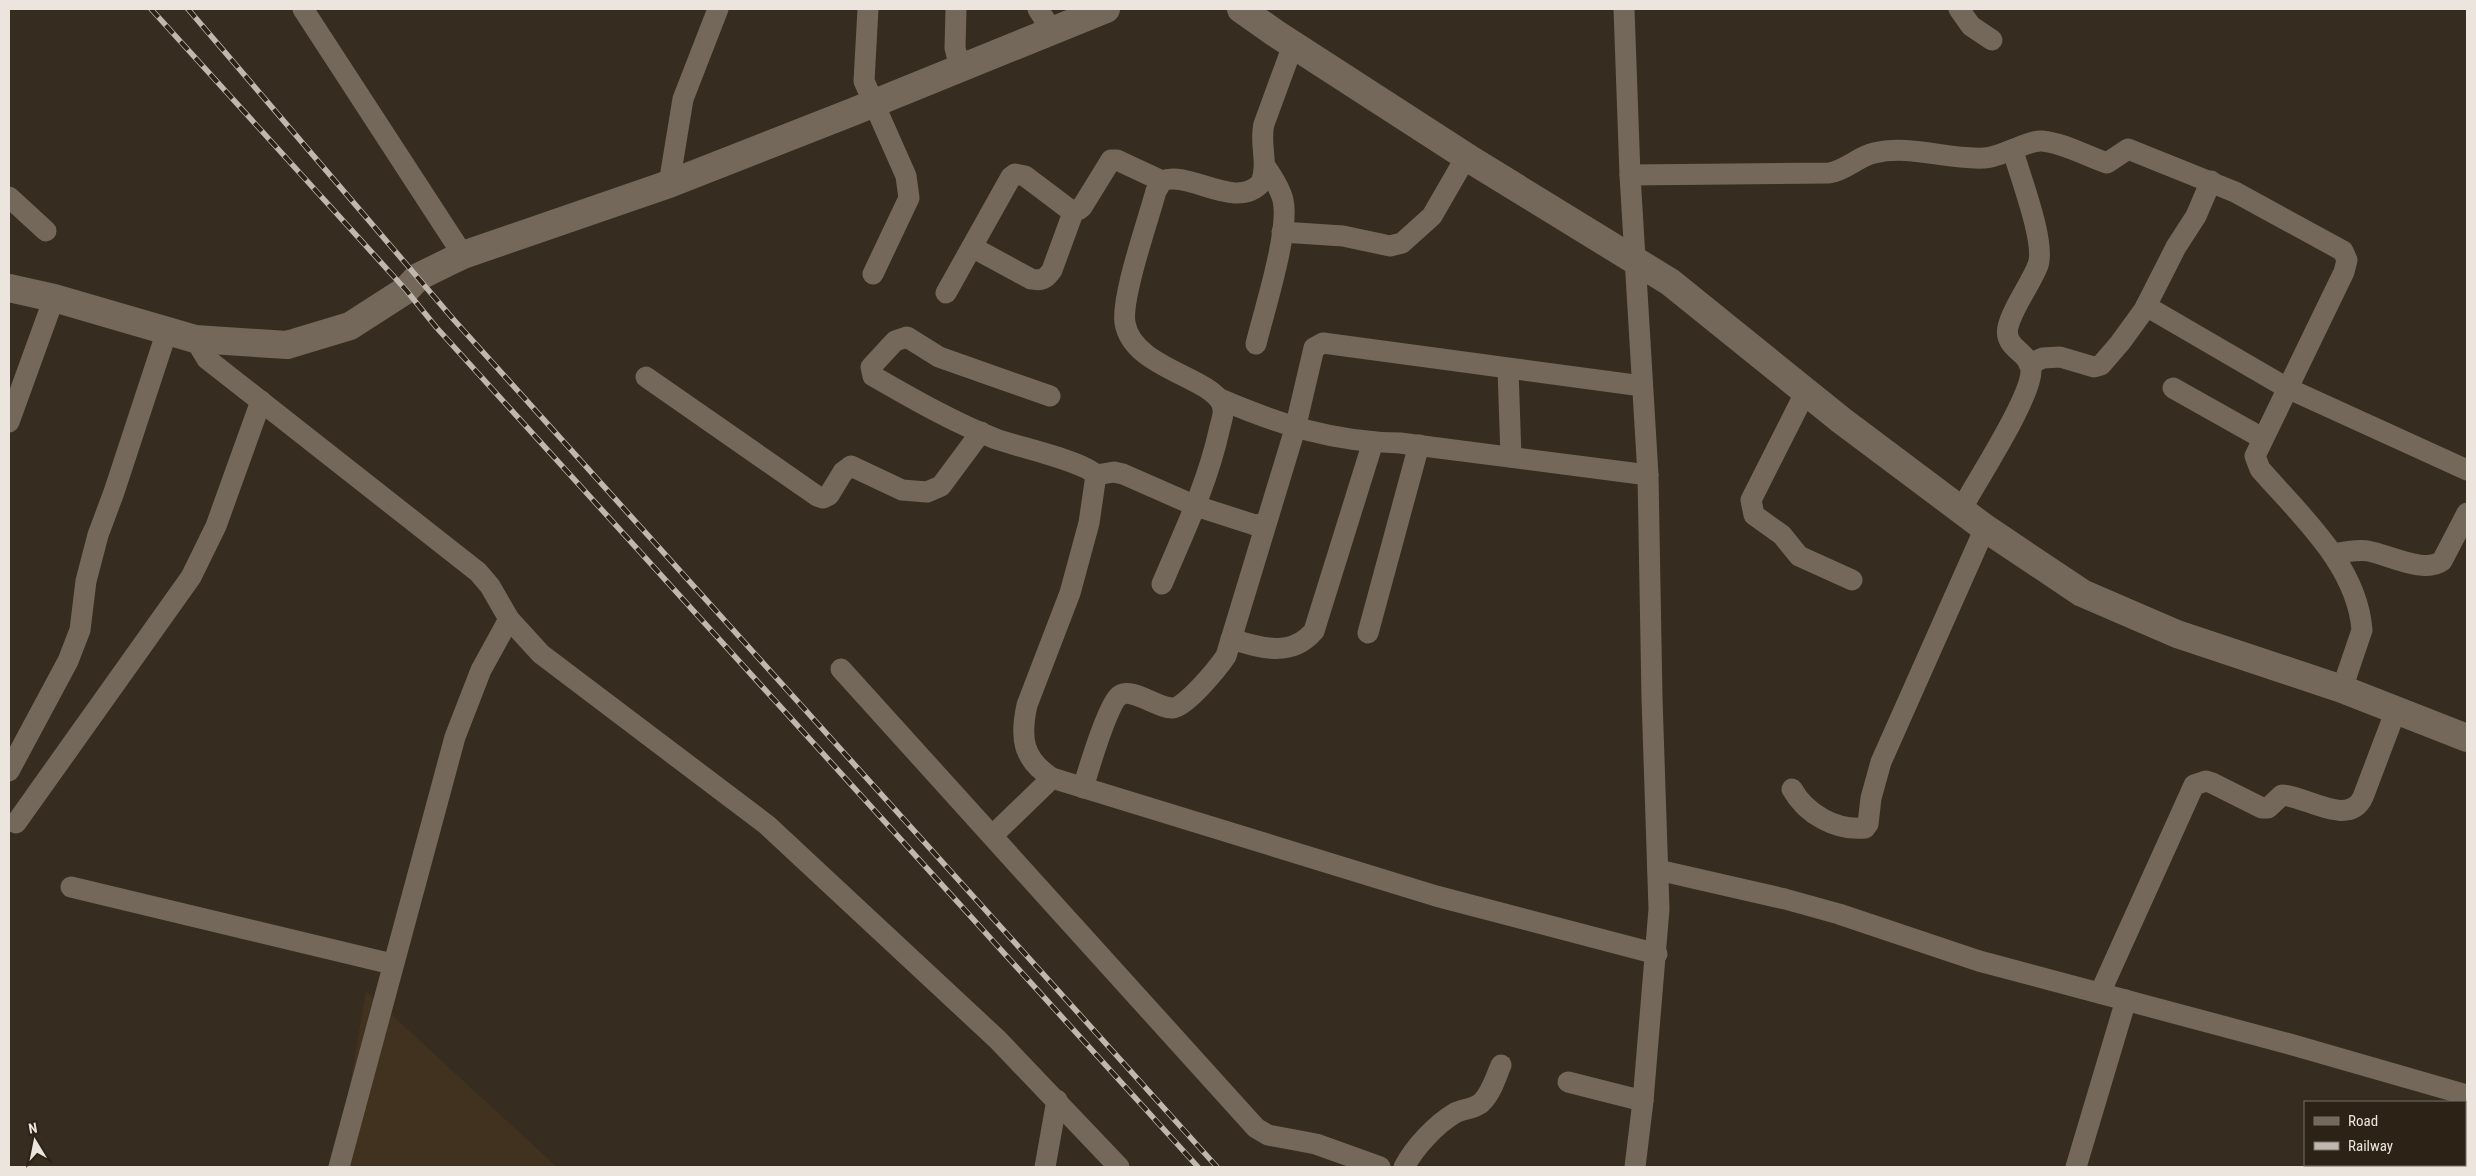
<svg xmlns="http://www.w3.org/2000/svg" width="2476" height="1176" font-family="'Roboto Condensed',sans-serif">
	<rect width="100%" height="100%" fill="#362c1f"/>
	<!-- built -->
	<path fill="#413220" d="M366 991 557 1167H336Z"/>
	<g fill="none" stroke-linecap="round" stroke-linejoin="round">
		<!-- street -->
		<g stroke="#74685a" stroke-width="21">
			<path d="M303 9 463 255"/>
			<path d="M868 9 864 81 906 176 909 198 873 274"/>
			<path d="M956 9 955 48 960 68"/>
			<path d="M1038 9 1052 31"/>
			<path d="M1624 9 1630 175 1648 475 1652 698 1659 909 1643 1101 1635 1167"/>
			<path d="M1959 9 1971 26 1992 40"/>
			<path d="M1630 175 1829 173C1847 170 1857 157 1874 153 1911 144 1946 160 1984 158 2002 157 2028 140 2042 141 2064 143 2086 156 2107 163L2128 149 2235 192 2343 251 2347 260 2344 272 2255 456 2260 469C2300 515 2357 565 2362 630L2342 689"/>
			<path d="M669 184 683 99 718 9"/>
			<path d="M9 197 46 231"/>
			<path d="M1282 232 1343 236 1390 246 1402 243 1432 216 1466 157"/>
			<path d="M972 247 1031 279C1042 281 1046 279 1052 270L1074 210"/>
			<path d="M946 293 1011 177 1015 174 1025 176 1070 210H1078L1082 207 1111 160H1117L1162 181"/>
			<path d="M2146 306 2287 388 2467 470"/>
			<path d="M195 339 207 359 478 572 490 586 509 619 541 654 767 825 998 1040 1119 1167"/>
			<path d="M1256 344C1264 311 1290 231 1283 200 1280 188 1272 176 1265 166"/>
			<path d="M2029 364 2043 358 2060 357 2094 367 2101 365 2120 343 2144 310 2176 247 2196 216 2211 181"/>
			<path d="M1508 369 1511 457"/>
			<path d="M646 377 817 496 823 498 829 495 843 472 851 466 902 490 927 492 941 486 981 432"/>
			<path d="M2173 388 2262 438"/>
			<path d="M1806 391 1754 494 1751 500 1754 515 1782 535 1799 556 1852 580"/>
			<path d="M1050 396 939 357 907 337 895 341 871 367 873 376C913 399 953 422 996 439 1018 447 1083 461 1096 475L1089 523 1070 593 1027 705C1020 737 1022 759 1052 778L1436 896 1657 954"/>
			<path d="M1220 399C1281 425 1333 442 1400 443L1648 475"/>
			<path d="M9 422 54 298"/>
			<path d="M1096 475 1114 472 1123 474 1196 506 1255 525 1262 524 1267 520"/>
			<path d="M1961 510C1976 482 2031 398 2031 371 2031 352 2003 349 2008 327 2012 308 2031 284 2038 265 2046 243 2020 176 2013 151"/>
			<path d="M2333 554C2344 552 2357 549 2368 551 2390 555 2424 574 2442 561L2467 513"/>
			<path d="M1162 584C1183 534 1207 485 1219 431 1220 425 1224 416 1223 409 1221 378 1133 371 1125 323 1121 297 1148 221 1156 191L1162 181C1190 170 1235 211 1261 183 1269 162 1259 144 1264 124L1293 45"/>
			<path d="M1368 633 1419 445"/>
			<path d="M1231 639C1261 648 1291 658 1314 631L1373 442"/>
			<path d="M841 669 1256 1128 1268 1135 1316 1144 1380 1167"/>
			<path d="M9 771 68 661 80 630 86 581 98 535 114 492 167 331"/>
			<path d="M1083 788C1088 771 1108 703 1119 696 1131 686 1158 709 1173 708 1186 707 1218 668 1226 656L1295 429 1314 348 1323 343 1642 386"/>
			<path d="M1792 789C1806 814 1836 831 1865 828L1868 824 1871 798 1881 762 1985 528"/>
			<path d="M16 823 191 577 216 526 261 401"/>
			<path d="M993 835 1052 778"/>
			<path d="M1658 870 1785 899 1839 914 1979 961 2286 1043 2467 1095"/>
			<path d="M71 887 392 964"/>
			<path d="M2100 993 2194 785 2206 781 2212 783 2262 808H2268L2282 795C2306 796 2349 828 2363 797L2396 710"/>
			<path d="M1568 1082 1643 1101"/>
			<path d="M339 1167 455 737 481 670 509 619"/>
			<path d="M1045 1167 1057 1100"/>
			<path d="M1404 1167C1415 1147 1435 1125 1455 1113 1463 1109 1474 1109 1481 1103 1491 1094 1496 1077 1501 1065"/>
			<path d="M2076 1167 2126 1000"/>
		</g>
		<!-- secondary -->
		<g stroke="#74685a" stroke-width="28">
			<path d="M1241 9 1275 33 1473 161 1670 282 1841 420 1985 528 2082 593 2177 634 2342 689 2467 738"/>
			<path d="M9 288 54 298 195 339 287 345 350 326 406 290 418 277 463 255 669 184 855 111 1106 9"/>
		</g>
		<!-- rail casing -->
		<g stroke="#c0b8af" stroke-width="5.5">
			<g id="rail">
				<path d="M151 9 406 290 436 327 1198 1167"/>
				<path d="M188 9 454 320 1217 1167"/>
			</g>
		</g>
		<!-- rail -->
		<use href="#rail" stroke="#2c2216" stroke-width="4" stroke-dasharray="11" stroke-linecap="butt"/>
	</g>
	<!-- border -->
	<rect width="2476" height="1176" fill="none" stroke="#ece5dd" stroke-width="20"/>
	<!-- legend -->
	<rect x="2304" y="1101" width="162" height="65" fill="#2c2216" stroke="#797066"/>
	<rect x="2314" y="1117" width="25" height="8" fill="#74685a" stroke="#797066"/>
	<text x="2348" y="1126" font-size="15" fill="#ece5dd">Road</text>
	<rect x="2314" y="1142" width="25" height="8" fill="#c0b8af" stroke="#797066"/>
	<text x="2348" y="1151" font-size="15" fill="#ece5dd">Railway</text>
	<!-- north arrow -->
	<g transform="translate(35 1141) rotate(350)" stroke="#2c2216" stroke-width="4" paint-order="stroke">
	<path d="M0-4L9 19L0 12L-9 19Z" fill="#ece5dd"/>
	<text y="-8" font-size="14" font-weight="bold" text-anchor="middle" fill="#ece5dd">N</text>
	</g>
</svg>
